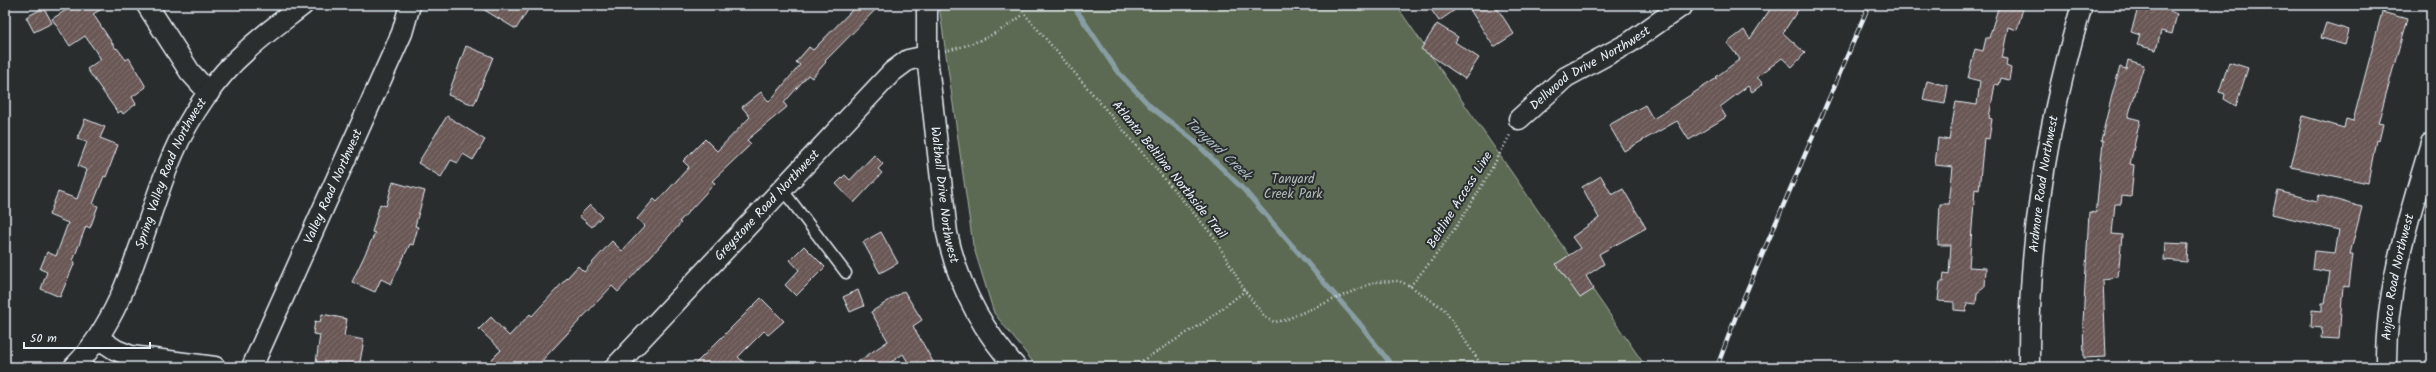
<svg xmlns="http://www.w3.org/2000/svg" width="2436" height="372" font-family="Kalam,sans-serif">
	<defs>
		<pattern id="building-hatch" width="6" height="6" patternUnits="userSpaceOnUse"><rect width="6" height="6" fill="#6a5857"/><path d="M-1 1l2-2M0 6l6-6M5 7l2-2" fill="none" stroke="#7f7070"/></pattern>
	</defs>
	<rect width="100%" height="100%" fill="#2a2d2e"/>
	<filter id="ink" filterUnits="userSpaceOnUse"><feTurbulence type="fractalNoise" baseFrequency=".025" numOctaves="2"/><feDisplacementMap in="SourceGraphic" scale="8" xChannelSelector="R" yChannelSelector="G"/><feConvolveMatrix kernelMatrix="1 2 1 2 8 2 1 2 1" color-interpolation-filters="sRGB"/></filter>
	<g filter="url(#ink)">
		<!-- park -->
		<path fill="#5d6a52" stroke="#a2aea5" d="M939 5H1396L1646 367H1037L994 313 973 245Z"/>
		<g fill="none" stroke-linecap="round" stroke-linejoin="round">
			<!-- stream -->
			<path stroke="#899ea4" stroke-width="5" d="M1073 5 1117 71 1152 108 1191 138 1245 191 1360 324 1393 367"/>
		</g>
		<!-- building -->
		<g fill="url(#building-hatch)" stroke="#e8f1f8">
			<path d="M74 5H109L93 14 116 49 117 48 126 60 129 58 146 87 132 97 136 104 123 114 121 111 118 113 87 69 101 59 85 36 70 46 52 19Z"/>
			<path d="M476 5H531L516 29Z"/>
			<path d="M857 5H880L825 61 826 62 812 78 808 75 784 103 787 107 747 140 751 144 712 181 715 183 679 222 681 223 618 292 612 286 536 367H484L501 350 479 329 491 317 509 336 530 314 532 316 578 266 584 272 612 241 622 251 645 226 637 219 654 199 657 202 689 167 683 161 705 139 717 151 750 117 742 107 761 92 769 102 800 65 796 62 809 47 813 50Z"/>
			<path d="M1428 5H1462L1439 21Z"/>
			<path d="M1467 5H1495L1514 34 1494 47Z"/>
			<path d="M1773 5H1801L1783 33 1805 53 1792 67 1782 58 1757 77 1763 84 1752 92 1748 86 1720 107 1726 117 1689 140 1677 121 1624 151 1609 125 1645 105 1653 119 1717 78 1716 77 1740 59 1727 43 1744 30 1750 39Z"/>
			<path d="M1999 5H2024L2017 30 2008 27 2002 58 2007 59 2006 66 2011 68 2009 80 2001 78 1999 85 1995 84 1989 118 1992 119 1989 139 1984 138 1979 190 1975 189 1969 267 1986 268 1985 287 1977 293 1976 304 1967 303 1966 311 1954 310V302L1938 301 1940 282H1943L1944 273 1949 274 1951 245H1938L1940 204H1949L1953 167 1935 165 1938 138 1949 140 1956 102 1977 105 1980 81 1968 78 1975 49 1983 51 1986 38H1989Z"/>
			<path d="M2139 5H2168L2167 10 2177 14 2172 34 2161 31 2156 50 2137 45 2140 35 2131 32Z"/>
			<path d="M44 8 52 23 34 32 26 17Z"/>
			<path d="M2382 12 2407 19 2378 123 2383 124 2379 141 2376 140 2368 183 2291 167 2303 116 2344 128 2346 119 2353 121Z"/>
			<path d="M2326 23 2349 30 2345 45 2321 38Z"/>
			<path d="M1437 24 1458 37 1455 42 1479 58 1465 79 1421 49Z"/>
			<path d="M466 46 493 57 474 105 448 95Z"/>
			<path d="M2128 60 2144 65 2128 117 2140 120 2130 164 2134 165 2131 197 2122 196 2121 204H2115L2112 234 2122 235 2118 277 2103 279 2106 357 2084 358 2083 322 2089 212 2096 213 2103 141 2101 140 2112 95 2120 67 2126 69Z"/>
			<path d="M2229 62 2248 68 2236 106 2224 99 2225 94 2219 92Z"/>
			<path d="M1927 81 1948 86 1945 104 1923 100Z"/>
			<path d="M447 116 485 140 473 160 463 154 458 163 451 160 441 177 418 163Z"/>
			<path d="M85 119 105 127 100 138 118 145 106 177 104 176 93 204 98 206 90 228 86 226 73 261 75 262 60 297 41 289 47 272 40 269 47 252 56 256 68 223 49 215 58 192 77 199 87 170 78 166 87 142 77 139Z"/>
			<path d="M874 155 883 164 878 169 882 173 854 203 836 184 845 175 850 180Z"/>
			<path d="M1601 176 1612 195 1623 189 1646 228 1599 254 1604 264 1586 276 1594 289 1580 298 1556 264 1580 248 1572 237 1599 218 1582 187Z"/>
			<path d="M393 182 425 191 415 226 418 227 413 245 410 244 391 284 381 279 375 292 352 282 375 233 372 232 380 204 386 206Z"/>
			<path d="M2278 191 2317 201 2319 195 2362 207 2350 254H2353L2349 287 2343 286 2339 339 2321 338 2322 328 2311 327 2312 310 2322 311V303H2325L2330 272 2312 269 2314 251 2335 253 2339 230 2272 214Z"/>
			<path d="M590 205 602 216 592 227 579 216Z"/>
			<path d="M881 232 898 263 880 273 863 242Z"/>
			<path d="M2165 243 2188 244 2187 262 2164 260Z"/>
			<path d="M804 246 825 267 796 296 785 285 799 270 790 260Z"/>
			<path d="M858 290 864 306 850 312 843 297Z"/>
			<path d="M904 291 922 320 913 326 936 367H911L903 354 884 367H850L888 341 871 312Z"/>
			<path d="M761 298 784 321 768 335 764 331 738 357 749 367H692Z"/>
			<path d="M322 314 347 319 344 336 364 340 359 367 316 362 320 335 313 334 315 321 320 322Z"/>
		</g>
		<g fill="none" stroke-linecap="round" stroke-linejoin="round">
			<!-- lane casing -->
			<g stroke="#e8f1f8" stroke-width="13">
				<path id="lane" d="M782 189 846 273"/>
			</g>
			<!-- street casing -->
			<g stroke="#e8f1f8" stroke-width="23">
				<g id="street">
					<path d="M147 5 190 72 209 93"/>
					<path id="s1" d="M927 5V56L947 233C958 285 980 328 1016 367"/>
					<path id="s2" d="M1519 119 1566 77 1629 43 1683 5"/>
					<path d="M99 339 116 350 131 356 215 367"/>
					<path id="s3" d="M74 367C129 312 143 224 173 154 189 117 215 78 246 51 264 34 284 20 303 5"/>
					<path id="s4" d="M252 367 402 33 410 5"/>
					<path id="s5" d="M615 367 892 72 908 60 927 56"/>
					<path id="s6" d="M2029 367C2028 244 2047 122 2082 5"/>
					<path id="s7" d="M2386 367C2385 289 2409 217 2431 143"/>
				</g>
			</g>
			<!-- path -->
			<g stroke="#e8f1f8" stroke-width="2.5" stroke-dasharray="1 3" stroke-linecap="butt">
				<path d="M1017 5 1214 237 1245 291 1265 317 1274 322 1285 320 1375 282 1399 281 1410 286 1444 309 1478 360 1480 367"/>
				<path d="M945 51C974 45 1000 33 1024 14"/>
				<path d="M1410 286C1452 239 1482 188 1511 133"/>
				<path d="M1132 367 1203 323 1245 291"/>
				<path d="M1973 367 2012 360"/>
			</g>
			<!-- lane -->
			<use href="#lane" stroke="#2a2d2e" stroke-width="10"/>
			<!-- street -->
			<use href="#street" stroke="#2a2d2e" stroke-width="20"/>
			<!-- rail casing -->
			<g stroke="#e8f1f8" stroke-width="4.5">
				<path id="rail" d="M1717 367 1736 316 1869 5"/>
			</g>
			<!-- rail -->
			<use href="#rail" stroke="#2a2d2e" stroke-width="3" stroke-dasharray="9" stroke-linecap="butt"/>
		</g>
	</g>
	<g text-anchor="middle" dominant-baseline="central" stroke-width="4" stroke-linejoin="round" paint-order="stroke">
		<!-- street labels -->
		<g font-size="13" fill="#e8f1f8" stroke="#2a2d2e">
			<text stroke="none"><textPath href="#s2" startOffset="88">Dellwood Drive Northwest</textPath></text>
			<text transform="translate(1169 170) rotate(51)">Atlanta Beltline Northside Trail</text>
			<text stroke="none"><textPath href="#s3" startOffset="218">Spring Valley Road Northwest</textPath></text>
			<text stroke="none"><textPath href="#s6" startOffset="184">Ardmore Road Northwest</textPath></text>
			<text stroke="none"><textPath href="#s4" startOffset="198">Valley Road Northwest</textPath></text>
			<text stroke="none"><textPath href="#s1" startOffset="191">Walthall Drive Northwest</textPath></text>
			<text transform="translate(1460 200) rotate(-58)">Beltline Access Line</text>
			<text stroke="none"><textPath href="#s5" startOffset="222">Greystone Road Northwest</textPath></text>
			<text stroke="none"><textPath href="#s7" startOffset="91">Anjaco Road Northwest</textPath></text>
		</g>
		<!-- park labels -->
		<g font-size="13" fill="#b0bbb6" stroke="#2a2d2e">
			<text x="1293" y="179">Tanyard<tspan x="1293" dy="15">Creek Park</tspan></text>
		</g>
		<!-- water labels -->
		<g font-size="14" font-style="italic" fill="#a8bac0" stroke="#2a2d2e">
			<text transform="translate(1218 149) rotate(43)">Tanyard Creek</text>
		</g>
	</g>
	<!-- margin -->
	<rect width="2436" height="372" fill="none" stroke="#2a2d2e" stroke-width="20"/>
	<rect x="10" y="10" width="2416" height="352" fill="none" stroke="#e8f1f8" stroke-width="1.5" filter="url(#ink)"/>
	<!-- scale -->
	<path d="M24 342v6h126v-6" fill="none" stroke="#e8f1f8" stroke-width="2"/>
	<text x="30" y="342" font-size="12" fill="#e8f1f8" stroke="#2a2d2e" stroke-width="3" paint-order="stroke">50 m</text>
</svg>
